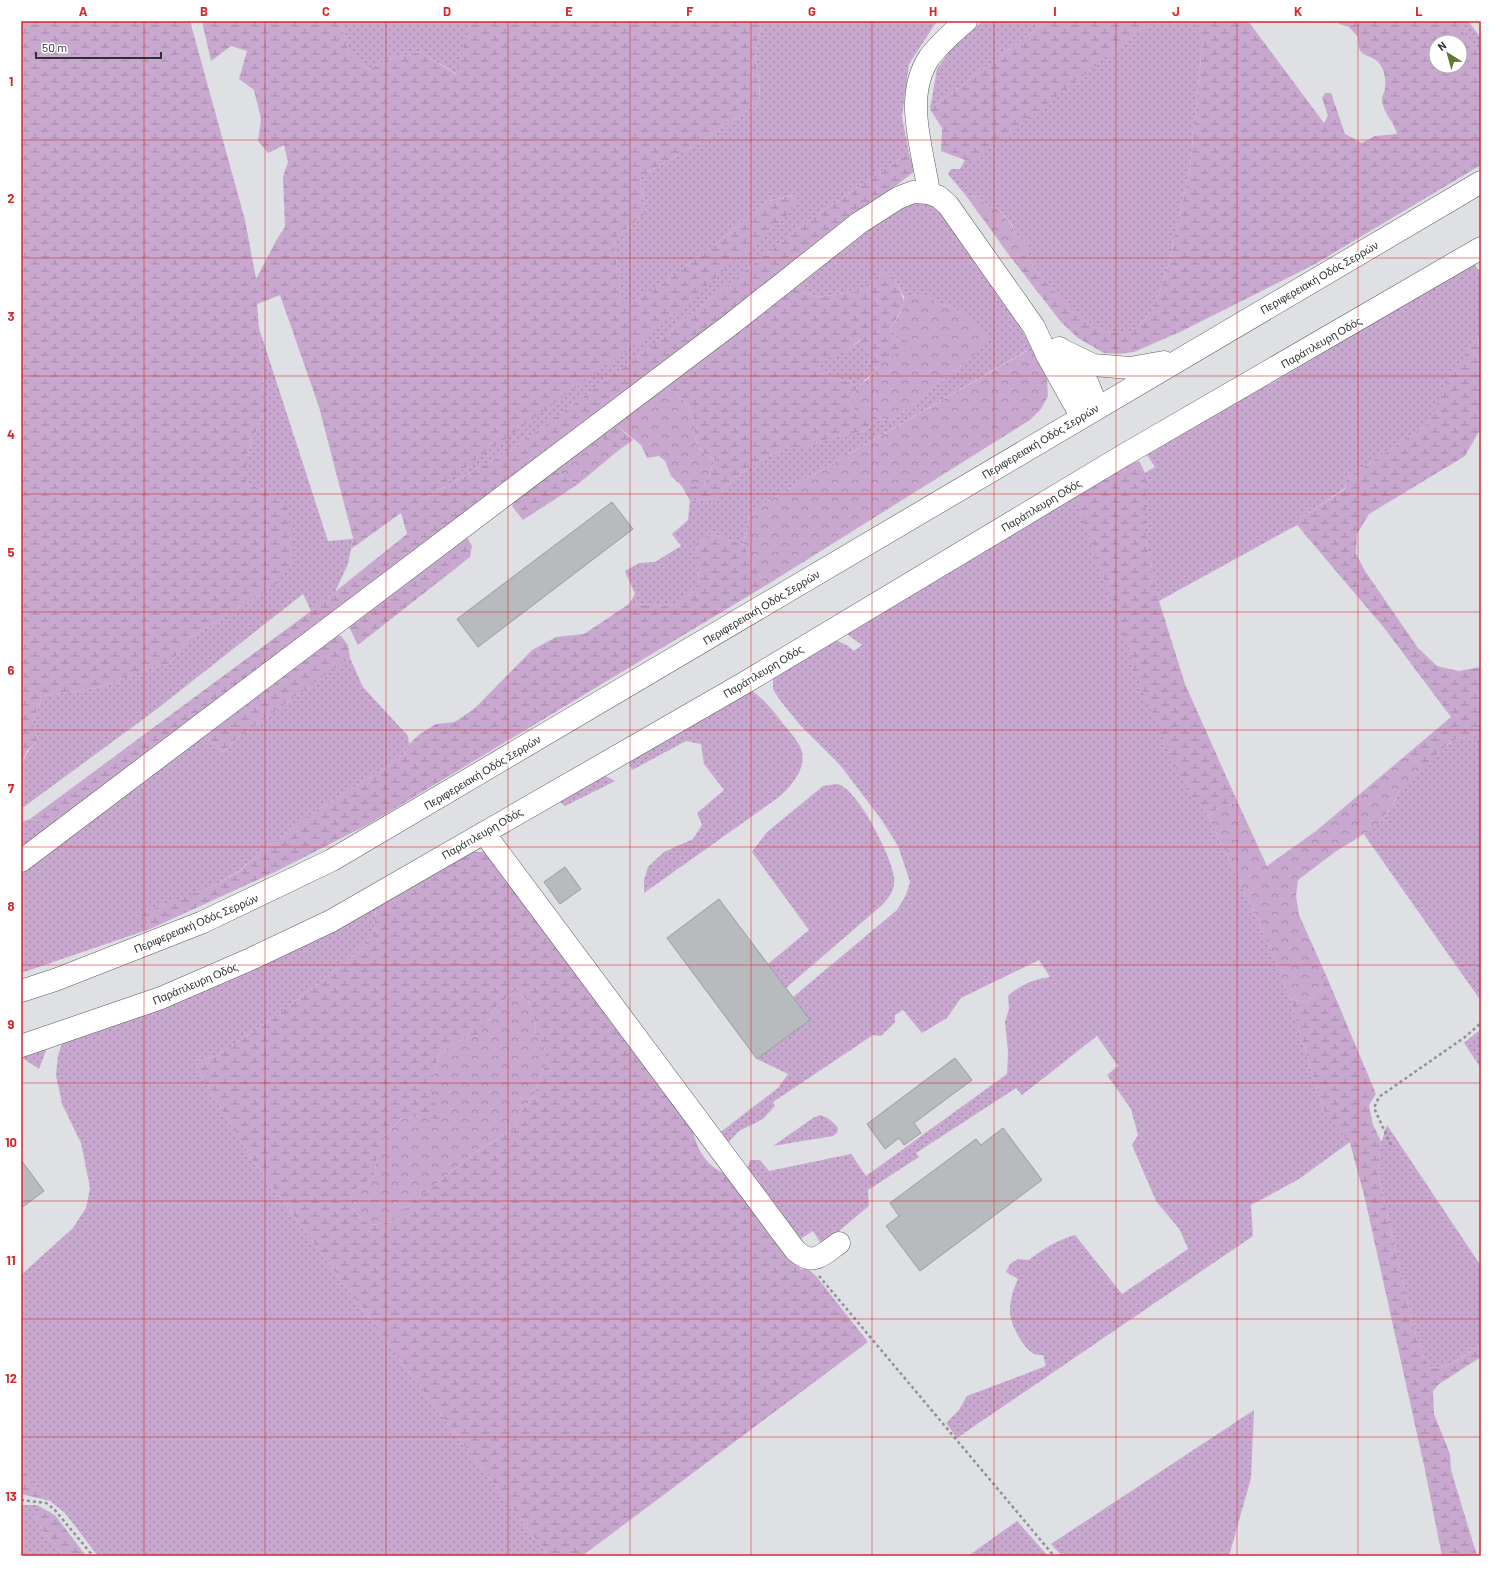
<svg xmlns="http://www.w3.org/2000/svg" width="1502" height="1577" font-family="Barlow,sans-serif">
	<defs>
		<pattern id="grass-dots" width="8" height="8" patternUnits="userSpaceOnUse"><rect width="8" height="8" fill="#c9a8cf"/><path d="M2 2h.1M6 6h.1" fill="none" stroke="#a489a9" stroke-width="1.8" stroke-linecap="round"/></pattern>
		<pattern id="forest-crowns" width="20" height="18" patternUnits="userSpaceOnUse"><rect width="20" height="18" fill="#c9a8cf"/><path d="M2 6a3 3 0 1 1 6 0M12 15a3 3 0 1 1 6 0" fill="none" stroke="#a489a9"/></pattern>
		<pattern id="wetland-marsh" width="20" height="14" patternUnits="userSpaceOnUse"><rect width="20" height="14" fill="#c9a8cf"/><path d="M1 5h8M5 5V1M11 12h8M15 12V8" fill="none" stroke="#a489a9"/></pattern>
	</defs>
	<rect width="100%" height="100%" fill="#dee0e4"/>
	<!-- grass -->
	<g fill="url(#grass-dots)">
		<path d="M336 21H471L457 74 420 52 388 59 368 70 348 51 343 30Z"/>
		<path d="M763 21H937L909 64 902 117 909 153 809 220 632 361 511 450 415 503 656 329 792 211 797 194 768 201 719 241 656 288 622 306 614 239 646 213 640 177 709 137 759 102 760 83 755 54Z"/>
		<path d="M983 21H1047L930 109 937 69 951 49Z"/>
		<path d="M1153 21H1193L1203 37 1190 168 1167 271 1153 308 1141 324 1128 333H1111L1093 326 1071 311 1024 255 1028 251 1026 241 1016 236 1012 225 998 208C988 208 984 204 978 196L967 197 948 174 951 169H960L965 160H974Z"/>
		<path d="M1455 21H1468L1481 38V56Z"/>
		<path d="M918 199 933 206 940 213 994 286 1039 358 1026 351 768 501 749 517 743 544 711 534 694 546 699 566 698 587 675 606 629 604 635 594 625 571 639 563 655 562 681 546 672 534 688 520 690 501 717 498 733 479 763 459 789 447H804L837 436 864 431 879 418 893 420 977 353 979 326 952 306 941 305 929 297 916 294 904 297 892 275 881 273 858 291 820 297 805 293 796 282 868 228Z"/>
		<path d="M1473 263 1481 273V342L1477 339 1427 425 1346 479 1345 488 1302 517 1297 525 1159 601 1145 537V473L1155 467 1147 455 1258 388 1273 383Z"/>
		<path d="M259 328 328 541 353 539 348 564 335 592 311 611 303 594 153 712 21 809C21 778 15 763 38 740L32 722 43 696 101 687 142 671 169 664 190 638 274 586V494L246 483V460L253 437 266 411Z"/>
		<path d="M862 339 871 366 876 369 858 387 848 381 831 377 815 364 849 349Z"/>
		<path d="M1074 495 1105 578 1187 790 1208 816 1266 938 1290 999 1324 1113 1350 1142 1299 1179 1251 1205 1253 1236 957 1438 946 1423 959 1410 967 1396 1046 1366 1043 1355C1041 1355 1036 1355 1034 1354 1023 1349 1010 1323 1010 1312 1010 1300 1013 1290 1018 1279L1006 1272 1010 1264 1018 1259 1029 1260C1043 1249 1057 1240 1075 1235L1122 1294 1188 1249 1180 1230 1156 1201 1132 1145 1138 1135 1131 1109 1107 1075 1118 1066 1097 1036 1022 1095 1016 1088 916 1153 919 1157 868 1190 869 1206 822 1245 813 1231 797 1241 747 1170 750 1160H760L769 1171 851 1154 866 1176 1007 1074 1008 1052 1005 1022 1009 1009 1008 996C1020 985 1034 979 1050 977L1039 960 961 998 947 1018 922 1033 903 1010 895 1015V1022L881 1036 873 1035 773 1102 775 1106 763 1119 739 1131 726 1145 718 1134 778 1088 788 1074 757 1059 809 1020 793 997 897 910 906 895 910 882 898 846 881 819 840 765 800 725 779 699 773 689V680L777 674 834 639 848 646 854 651 862 645 844 632Z"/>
		<path d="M350 658 363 687 408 736 409 744 405 753 385 768 317 810 257 855 240 870 213 886 138 915 147 919 150 929 21 973V867L195 736 207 737 223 752 236 739Z"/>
		<path d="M749 689C762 697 772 709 781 721 788 730 797 739 801 749 808 768 791 786 779 797L644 893V880L648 867 664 852 693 839 702 825 697 813 724 790 704 764 701 744 686 741 632 770 627 759Z"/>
		<path d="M1461 737 1478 740 1481 737V1001L1363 833C1376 827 1385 819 1392 806 1395 802 1396 796 1399 792 1415 771 1437 748 1461 737Z"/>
		<path d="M605 776 615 781 565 806 560 802 559 798 592 779Z"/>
		<path d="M837 784C857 787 891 856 894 876 896 889 889 898 881 906L786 988 768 964 809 930 752 852 766 833 823 786Z"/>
		<path d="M30 819 42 821 47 830 21 849V822Z"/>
		<path d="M376 907 374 934 350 959 273 1018 218 1055 196 1061 199 1072 253 1161 429 1399 545 1551 546 1556H98L65 1513 50 1501 21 1469V1275L73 1228 86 1208 90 1188 81 1143 62 1104 56 1075 58 1055 63 1041Z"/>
		<path d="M1481 1029V1068L1464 1043Z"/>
		<path d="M48 1045 39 1069 21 1057V1055Z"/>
		<path d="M820 1115C828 1117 833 1122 838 1128L837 1133 833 1136 773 1146 813 1118Z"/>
		<path d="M1387 1125 1481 1266V1344C1465 1354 1451 1368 1431 1368L1426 1361 1413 1326 1378 1174 1380 1146Z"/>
		<path d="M1254 1410 1251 1478 1229 1556H1062L1051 1544Z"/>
		<path d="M21 1505H37L34 1511 37 1523 63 1556H21Z"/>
		<path d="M1017 1521 1048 1556H968Z"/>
	</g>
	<!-- forest -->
	<g fill="url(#forest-crowns)">
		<path d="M978 196C984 204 988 208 998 208L1012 226 1016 236 1026 241 1029 245V251L1024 255H1009L967 197Z"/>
		<path d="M916 294 929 297 941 305 952 306 979 326 988 337 977 353 893 420 867 416 856 412 848 402 858 387 870 377 883 360 899 351V340L890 329 901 312 904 297Z"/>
		<path d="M1027 351 1039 358 1047 378 1048 396 1041 409 1030 420 765 586 743 544 749 517 768 501Z"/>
		<path d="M664 386C672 392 683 398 688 406 701 429 685 447 715 459L704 486H682L671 476 665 461 659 456 647 458 641 445 614 423Z"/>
		<path d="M599 434 607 443 619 450 578 484 563 476 556 469Z"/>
		<path d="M1406 755 1422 767 1398 793 1391 808 1378 825 1335 852 1298 880 1296 896 1299 915 1326 975 1321 990 1305 1002 1290 999 1266 938 1208 816 1221 806 1238 803 1267 866 1316 831Z"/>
		<path d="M515 991 528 1001 534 1017 536 1034 546 1051V1064L533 1096 519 1115 513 1130 474 1153 433 1187 414 1200 391 1222 372 1225 361 1219 351 1207V1193L374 1176 380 1140 401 1119 421 1116 436 1107 431 1095 432 1076 440 1054 455 1042 478 1035 497 1006Z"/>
	</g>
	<!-- wetland -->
	<g fill="url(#wetland-marsh)" fill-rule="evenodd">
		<path d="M21 21H190L245 220 256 279 277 239 285 227 283 177 288 162 284 145 268 153 258 141 261 119 254 90 239 79 247 51 231 46 211 61 202 21H336L343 30 348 51 368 70 388 59 420 52 456 74 471 21H763L755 54 760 83 759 102 709 137 640 177 646 213 614 239 622 305 656 288 719 241 768 201 798 194 792 211 657 329 419 501 511 450 632 361 809 220 909 153 915 171 333 619 47 830 42 821 30 819 311 611 407 534 401 513 351 549 353 538 319 407 280 295 257 304 266 411 253 437 246 460V483L274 494 288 509 293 536 291 564 274 586 190 638 169 664 142 671 101 687 43 696 32 722 38 740 27 751 21 765Z"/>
		<path d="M1047 21H1153L974 161 965 160 941 151 942 128 930 109Z"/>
		<path d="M1193 21H1248L1324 123 1328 116 1322 98 1325 93H1331L1345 134 1362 143 1375 136 1397 134C1394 121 1384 115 1382 101 1381 97 1384 94 1385 89 1386 81 1385 70 1379 63 1370 52 1357 60 1358 37L1349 27 1339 24 1338 21H1455L1481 56V165L1315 264 1182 331 1134 352 1118 354 1104 353 1078 338 1061 322 1009 255H1024L1071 311 1093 326 1111 333H1127L1141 324 1153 308 1167 271 1190 168 1203 38ZM1436 42H1460V66H1436Z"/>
		<path d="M881 273 892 275C907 303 907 302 890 329L899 340 915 341 911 351C896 351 886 357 876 369L871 366 861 339 849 349 816 364 831 377 848 381 858 387 848 402 856 412 879 418 864 431 837 436 804 447H789L763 459 733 479 717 498 690 501 682 486H704L715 459C685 446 701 429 688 406 683 398 672 392 664 386L796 282 805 293 820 297 858 291Z"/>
		<path d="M1477 339 1481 342V428L1465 456 1369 514 1357 534 1356 554 1365 571 1418 648 1437 666 1458 671 1481 667V737L1478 740 1461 737 1449 743 1422 767 1406 755 1451 717 1385 629 1297 525 1302 517 1345 489 1346 479 1427 425 1452 373Z"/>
		<path d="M614 423 633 440 619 450 607 443 599 434Z"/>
		<path d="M1139 461 1145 473V537L1159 601 1185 684 1238 803 1221 806 1208 816 1187 791 1146 701 1074 495 1128 464Z"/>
		<path d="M556 469 563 476 578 484 523 520 512 506 515 500Z"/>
		<path d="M711 534 743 544 765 586 369 824 277 871 150 929 147 919 137 915 213 886 241 870 257 855 317 810 385 768 405 753 409 744 420 734 436 724 455 722 475 708 532 650 556 637 584 634 629 604 675 606 698 587 699 566 693 546Z"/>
		<path d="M467 537 472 546 470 557 358 645 348 625Z"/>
		<path d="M333 634 341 636 348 645 350 658 236 739 223 752 207 737 195 736Z"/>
		<path d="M474 852H491L693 1129C696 1153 713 1174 737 1177L791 1260 801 1269H808L816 1276 868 1342 582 1556H546L545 1551 429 1399 253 1161 199 1072 196 1061 218 1055 273 1018 350 959 374 934 376 907 458 859ZM515 991 528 1001 534 1017 536 1034 546 1051V1064L533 1096 519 1115 513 1130 474 1153 433 1187 414 1200 391 1222 372 1225 361 1219 351 1207V1193L374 1176 380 1140 401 1119 421 1116 441 1120 432 1095V1076L440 1054 455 1042 478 1035 497 1006Z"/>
		<path d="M1326 975 1376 1094 1369 1105 1373 1125 1381 1141 1378 1174 1413 1326 1426 1361 1431 1368C1451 1368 1466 1354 1481 1344V1357L1439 1384 1433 1391 1434 1414 1450 1454 1451 1470 1477 1556H1442L1425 1470 1365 1199 1350 1143 1324 1113 1290 999 1305 1002 1321 990Z"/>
		<path d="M21 1469 24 1472 50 1501 21 1494Z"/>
		<path d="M37 1505 55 1515 86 1556H63L37 1523 34 1511Z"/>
	</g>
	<!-- building -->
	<g fill="#b8bbbe" stroke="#999c9f">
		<path d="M612 502 633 529 478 647 457 619Z"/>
		<path d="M565 867 581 889 560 904 544 882Z"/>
		<path d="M719 899 810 1020 757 1059 667 938Z"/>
		<path d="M955 1058 972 1080 914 1123 921 1133 904 1145 899 1138 885 1149 867 1124Z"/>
		<path d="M1003 1128 1042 1180 920 1271 886 1226 899 1216 890 1203 976 1139 981 1145Z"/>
		<path d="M21 1160 44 1191 21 1208Z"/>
	</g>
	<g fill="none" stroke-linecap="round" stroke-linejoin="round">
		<!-- minor casing -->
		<g stroke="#5a5c5f" stroke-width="23">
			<g id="minor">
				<path d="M929 193C923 150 903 97 929 58 939 44 953 32 966 21"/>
				<path d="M1059 348 1088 384 1097 407"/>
				<path d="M484 833 795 1250C813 1267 822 1255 839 1243"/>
				<path d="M21 861 730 325 859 223 898 198 913 192 929 193 939 197 948 205 1034 327 1048 357 1081 416"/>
				<path d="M21 1046 161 998 253 958 331 921 746 682 1124 455 1481 248"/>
			</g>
		</g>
		<!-- major casing -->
		<g stroke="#5a5c5f" stroke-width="23">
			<g id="major">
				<path d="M1060 349 1093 365 1130 368 1164 362"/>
				<path d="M21 991 55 980 203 922 332 860 1481 182"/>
			</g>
		</g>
		<!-- path -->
		<g stroke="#8f9194" stroke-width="2.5" stroke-dasharray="3 3" stroke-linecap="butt">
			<path d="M1391 1145 1374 1108 1379 1097 1465 1037 1481 1023"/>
			<path d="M819 1276 1054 1556"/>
			<path d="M21 1500 46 1503 54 1509 93 1556"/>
		</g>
		<!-- minor -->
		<use href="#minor" stroke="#fff" stroke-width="22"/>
		<!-- major -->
		<use href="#major" stroke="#fff" stroke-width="22"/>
	</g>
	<!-- grid -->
	<path fill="none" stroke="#d62828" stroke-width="1" stroke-opacity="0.55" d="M144 21V1556M265 21V1556M386 21V1556M508 21V1556M630 21V1556M751 21V1556M872 21V1556M994 21V1556M1116 21V1556M1237 21V1556M1358 21V1556M21 140H1481M21 258H1481M21 376H1481M21 494H1481M21 612H1481M21 730H1481M21 847H1481M21 965H1481M21 1083H1481M21 1201H1481M21 1319H1481M21 1437H1481"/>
	<g text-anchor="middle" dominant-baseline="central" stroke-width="3" stroke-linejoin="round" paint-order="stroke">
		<!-- street labels -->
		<g font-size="11" fill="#2f3031" stroke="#fff">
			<text transform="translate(1319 277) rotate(-30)">Περιφερειακή Οδός Σερρών</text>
			<text transform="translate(1321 342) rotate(-30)">Παράπλευρη Οδός</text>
			<text transform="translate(1040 441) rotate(-31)">Περιφερειακή Οδός Σερρών</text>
			<text transform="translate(1041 505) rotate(-31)">Παράπλευρη Οδός</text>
			<text transform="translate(761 607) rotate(-31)">Περιφερειακή Οδός Σερρών</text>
			<text transform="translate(763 671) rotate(-31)">Παράπλευρη Οδός</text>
			<text transform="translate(482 772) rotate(-31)">Περιφερειακή Οδός Σερρών</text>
			<text transform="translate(482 833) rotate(-30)">Παράπλευρη Οδός</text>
			<text transform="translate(196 923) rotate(-23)">Περιφερειακή Οδός Σερρών</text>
			<text transform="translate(195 983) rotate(-23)">Παράπλευρη Οδός</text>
		</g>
	</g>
	<!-- border -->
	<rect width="1502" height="1577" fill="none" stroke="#ffffff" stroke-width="44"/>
	<!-- north arrow -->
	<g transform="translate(1448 54) rotate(323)"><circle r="19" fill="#ffffff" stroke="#acacad"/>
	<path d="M0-3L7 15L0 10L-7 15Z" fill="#617a2d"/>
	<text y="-6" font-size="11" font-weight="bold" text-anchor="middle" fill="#2f3031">N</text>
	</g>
	<!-- scale -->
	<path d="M36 52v6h125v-6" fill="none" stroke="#2f3031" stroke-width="2"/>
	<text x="42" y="52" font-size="12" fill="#2f3031" stroke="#ffffff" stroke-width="3" paint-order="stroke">50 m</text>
	<rect x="22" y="22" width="1458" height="1533" fill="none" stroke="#d62828" stroke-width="1.5"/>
	<g font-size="13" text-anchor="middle" font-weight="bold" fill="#d62828">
		<text x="83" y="16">A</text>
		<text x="204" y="16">B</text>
		<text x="326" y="16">C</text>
		<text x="447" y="16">D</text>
		<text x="569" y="16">E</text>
		<text x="690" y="16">F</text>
		<text x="812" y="16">G</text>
		<text x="933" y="16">H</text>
		<text x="1055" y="16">I</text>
		<text x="1176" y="16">J</text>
		<text x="1298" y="16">K</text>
		<text x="1419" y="16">L</text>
		<text x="11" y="86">1</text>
		<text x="11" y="203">2</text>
		<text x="11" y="321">3</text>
		<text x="11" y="439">4</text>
		<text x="11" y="557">5</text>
		<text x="11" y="675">6</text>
		<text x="11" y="793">7</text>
		<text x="11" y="911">8</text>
		<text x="11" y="1029">9</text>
		<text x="11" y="1147">10</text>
		<text x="11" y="1265">11</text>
		<text x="11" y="1383">12</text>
		<text x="11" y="1501">13</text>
	</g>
</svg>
